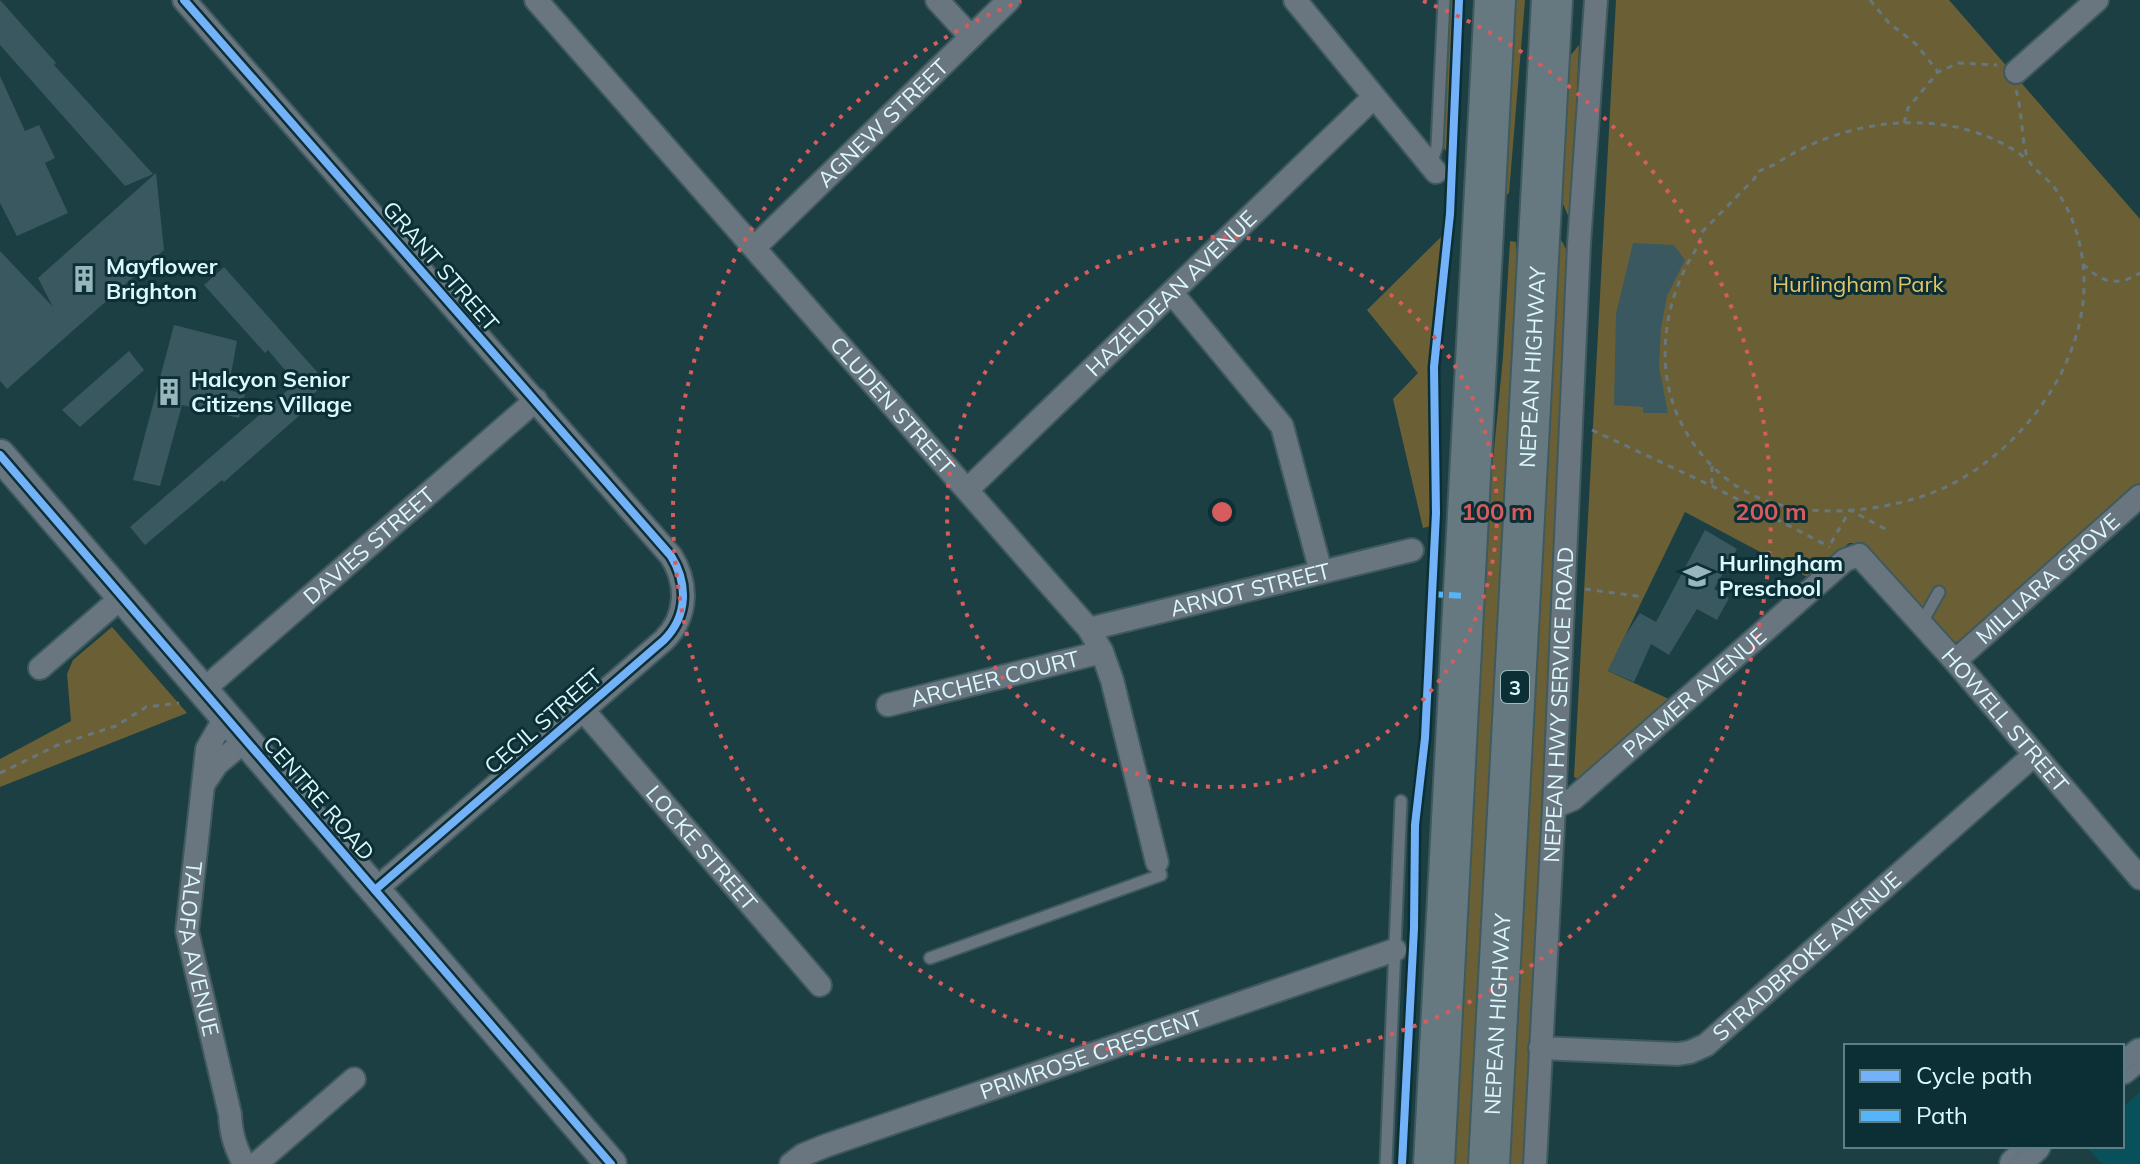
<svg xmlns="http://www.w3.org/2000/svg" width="2140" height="1164" font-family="Mulish,sans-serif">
	<rect width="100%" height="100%" fill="#1c3f44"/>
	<!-- built -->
	<path fill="#09515a" d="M2140 1092V1164H2102L2086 1146H2122V1108Z"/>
	<!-- green -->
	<g fill="#6b6035">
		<path d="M1446 0H1457L1450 156 1440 143Z"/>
		<path d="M1513 0H1525L1509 193 1506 195 1504 186Z"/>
		<path d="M1616 0H1949L2140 219V484L1970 636 1954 643 1945 638 1862 543H1849L1809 578 1685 512 1608 671 1671 700 1578 779 1574 777Z"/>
		<path d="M1579 45 1571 223 1561 199 1566 67 1570 56Z"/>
		<path d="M1556 233 1563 243 1568 254 1527 1164H1510Z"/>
		<path d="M1442 236 1445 240 1444 255 1431 364V526L1423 528 1393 399 1418 373 1367 310Z"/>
		<path d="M1510 241 1516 242 1517 259 1470 1164H1452L1485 542 1503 357Z"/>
		<path d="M112 627 187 713 0 787V759L71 721 67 674 73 660Z"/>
	</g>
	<!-- building -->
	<g fill="#3a5860">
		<path d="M0 0 56 63 54 65 153 174 125 186 0 45Z"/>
		<path d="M0 76 25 131 39 125 55 158 45 163 68 213 17 236 0 203Z"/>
		<path d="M156 173 164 250 7 389 0 381V251L53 307 38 278Z"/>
		<path d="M1633 243 1674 245 1685 260 1667 296 1661 328 1659 367 1668 413H1643V407L1614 405 1616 314Z"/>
		<path d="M224 267 326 382 305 402 309 407 224 482 222 480 145 545 130 527 296 383 268 350 265 353 204 285Z"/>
		<path d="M174 325 237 341 228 390 245 394 239 418 182 405 160 486 133 480Z"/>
		<path d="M129 351 144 370 80 427 62 410Z"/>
		<path d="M1705 530 1737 549 1714 589 1729 598 1717 620 1697 609 1669 655 1651 644 1634 682 1608 671 1623 639 1640 613 1656 622Z"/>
	</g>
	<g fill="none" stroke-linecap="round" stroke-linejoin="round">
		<!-- lane casing -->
		<g stroke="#3e5a5e" stroke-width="15">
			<g id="lane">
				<path d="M1431 165 1437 146 1444 0"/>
				<path d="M1921 624 1939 592"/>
				<path d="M930 958 1161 875 1157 862"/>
				<path d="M1386 1164 1401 801"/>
			</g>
		</g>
		<!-- street casing -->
		<g stroke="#3e5a5e" stroke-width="26">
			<g id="street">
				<path d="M184 0 671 556C688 583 688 616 664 640L375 890"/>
				<path id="s1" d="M536 0 1089 629 1102 652 1112 680 1157 862"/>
				<path d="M937 0 971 37"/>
				<path d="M1295 0 1436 172"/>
				<path d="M2016 72 2097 0"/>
				<path id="s2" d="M755 247 1009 0"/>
				<path d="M1172 293 1282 426 1321 572"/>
				<path id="s3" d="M968 489 1374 97"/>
				<path id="s4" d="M1089 629 1412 550"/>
				<path id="s5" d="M1955 661 2140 496"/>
				<path d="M40 668 122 597"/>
				<path id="s6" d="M203 690 536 400"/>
				<path id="s7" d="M888 705 1102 652"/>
				<path id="s8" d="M583 710 820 985"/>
				<path id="s9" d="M226 716 207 749 187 931 230 1114C231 1134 235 1147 244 1164"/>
				<path d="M205 782 217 764 246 740"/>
				<path id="s10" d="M1554 807 1573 799 1845 560 1859 555 1955 661 2140 878"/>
				<path id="s11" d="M1540 1048 1678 1054 1690 1052 1706 1045 2034 755"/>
				<path d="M256 1164 354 1079"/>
				<path id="s12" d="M791 1164 803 1155 825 1146 1395 950"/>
				<path id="s13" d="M1535 1164 1554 807 1579 244 1596 0"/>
			</g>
		</g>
		<!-- secondary casing -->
		<g stroke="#3e5a5e" stroke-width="34">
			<g id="secondary">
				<path d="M0 455 611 1164"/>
				<path d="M2122 1069 2140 1054"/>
				<path d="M2015 1164 2035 1146"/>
			</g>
		</g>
		<!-- highway casing -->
		<g stroke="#3e5a5e" stroke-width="44">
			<g id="highway">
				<path d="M1434 1164 1495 0"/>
				<path id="s14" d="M1489 1164 1552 0"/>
			</g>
		</g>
		<!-- path -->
		<g stroke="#67777e" stroke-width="3" stroke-dasharray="6 6" stroke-linecap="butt">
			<path d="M1870 0 1889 23 1916 44 1938 72"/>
			<path d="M2016 90C2022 107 2022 150 2029 161 2035 171 2047 178 2054 187 2075 216 2084 249 2084 284 2084 367 2021 450 1948 486 1895 511 1814 521 1759 498 1715 480 1679 435 1669 389 1660 351 1667 306 1684 271 1689 258 1701 246 1701 233L1755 178V174C1763 168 1769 168 1777 163 1849 116 1957 104 2028 160"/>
			<path d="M1904 123 1908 108 1938 72 1959 63 1997 65"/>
			<path d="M2083 264C2102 283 2117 287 2140 273"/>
			<path d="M1592 430 1712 486 1830 547"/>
			<path d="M1712 466V486"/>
			<path d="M1831 543 1850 510 1889 531"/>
			<path d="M1585 589 1644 597"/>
			<path d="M0 773 60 744 116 726 146 707 179 703"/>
		</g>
		<!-- lane -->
		<use href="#lane" stroke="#69757f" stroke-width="11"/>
		<!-- street -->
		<use href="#street" stroke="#69757f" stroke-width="22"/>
		<!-- secondary -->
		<use href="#secondary" stroke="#677680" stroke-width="30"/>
		<!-- highway -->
		<use href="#highway" stroke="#677980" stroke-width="40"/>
		<!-- tram -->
		<g stroke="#63767d" stroke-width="2">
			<path d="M2122 1075 2140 1059"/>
			<path d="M2008 1164 2028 1146"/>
		</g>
		<!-- quiet -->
		<path stroke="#56b5f8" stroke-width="6" stroke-dasharray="12 6" stroke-linecap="butt" d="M1431 594 1464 596"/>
		<!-- cycleway casing -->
		<g stroke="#0b2f35" stroke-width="13">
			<g id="cycleway">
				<path d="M184 0 671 556C688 583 688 616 664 640L375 890"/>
				<path d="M0 455 611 1164"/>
				<path d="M1402 1164 1414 928 1415 825 1425 738 1436 513 1434 367 1450 214 1459 0"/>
			</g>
		</g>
		<!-- cycleway -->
		<use href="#cycleway" stroke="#73b2f8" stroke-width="8"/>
	</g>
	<!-- distance rings -->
	<g fill="none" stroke="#d75c5d" stroke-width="4" stroke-dasharray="4 8">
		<circle cx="1222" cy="512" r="275"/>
		<path d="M1423 1A549 549 0 1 1 1021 1"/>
	</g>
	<!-- icons -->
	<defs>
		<g id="building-bare" transform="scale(2.16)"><path d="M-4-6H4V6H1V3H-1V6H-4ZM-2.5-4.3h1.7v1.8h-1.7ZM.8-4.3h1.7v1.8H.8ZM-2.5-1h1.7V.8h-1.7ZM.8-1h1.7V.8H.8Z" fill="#98b7bc" stroke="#0b2f35" stroke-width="2.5" paint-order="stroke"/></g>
		<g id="school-bare" transform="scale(2.16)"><path d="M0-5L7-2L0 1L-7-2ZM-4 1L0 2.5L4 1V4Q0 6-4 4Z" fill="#98b7bc" stroke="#0b2f35" stroke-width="2.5" paint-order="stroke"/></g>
	</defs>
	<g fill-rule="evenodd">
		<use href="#building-bare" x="84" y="279"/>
		<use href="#building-bare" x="169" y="392"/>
		<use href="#school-bare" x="1697" y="576"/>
	</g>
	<g text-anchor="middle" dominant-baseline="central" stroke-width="6" stroke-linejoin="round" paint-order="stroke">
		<!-- shield labels -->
		<rect fill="#0b2f35" stroke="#9dbcc1" stroke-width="2" x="1501" y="671" width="28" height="32" rx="6"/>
		<g font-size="20" font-weight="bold" fill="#dbf8fd">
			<text x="1515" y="687">3</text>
		</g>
		<!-- street labels -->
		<g font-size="22" fill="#dbf8fd" stroke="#0b2f35">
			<text stroke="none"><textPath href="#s2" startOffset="178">AGNEW STREET</textPath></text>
			<text transform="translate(441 266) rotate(49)">GRANT STREET</text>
			<text stroke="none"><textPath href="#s3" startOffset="282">HAZELDEAN AVENUE</textPath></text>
			<text stroke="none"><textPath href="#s14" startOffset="798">NEPEAN HIGHWAY</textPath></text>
			<text stroke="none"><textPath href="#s1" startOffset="540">CLUDEN STREET</textPath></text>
			<text stroke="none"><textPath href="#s6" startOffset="220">DAVIES STREET</textPath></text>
			<text stroke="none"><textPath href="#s5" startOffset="124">MILLIARA GROVE</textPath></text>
			<text stroke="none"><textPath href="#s4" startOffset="166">ARNOT STREET</textPath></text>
			<text stroke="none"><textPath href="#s7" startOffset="110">ARCHER COURT</textPath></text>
			<text stroke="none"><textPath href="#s10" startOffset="182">PALMER AVENUE</textPath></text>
			<text stroke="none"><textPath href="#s13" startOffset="460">NEPEAN HWY SERVICE ROAD</textPath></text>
			<text transform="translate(543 721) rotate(-41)">CECIL STREET</text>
			<text stroke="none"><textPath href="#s10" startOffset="618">HOWELL STREET</textPath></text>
			<text transform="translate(319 798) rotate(49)">CENTRE ROAD</text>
			<text stroke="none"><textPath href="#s8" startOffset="182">LOCKE STREET</textPath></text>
			<text stroke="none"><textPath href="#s9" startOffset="240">TALOFA AVENUE</textPath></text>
			<text stroke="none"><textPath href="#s11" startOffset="302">STRADBROKE AVENUE</textPath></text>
			<text stroke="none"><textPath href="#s14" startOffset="150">NEPEAN HIGHWAY</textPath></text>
			<text stroke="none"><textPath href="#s12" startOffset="320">PRIMROSE CRESCENT</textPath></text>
		</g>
		<!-- poi labels -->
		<g font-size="22" font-weight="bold" fill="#dbf8fd" stroke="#0b2f35" text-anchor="start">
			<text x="106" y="266">Mayflower<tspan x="106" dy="25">Brighton</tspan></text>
			<text x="191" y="379">Halcyon Senior<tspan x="191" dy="25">Citizens Village</tspan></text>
			<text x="1719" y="563">Hurlingham<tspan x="1719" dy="25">Preschool</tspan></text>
		</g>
		<!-- park labels -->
		<g font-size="22" fill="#e4c468" stroke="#0b2f35">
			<text x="1858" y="284">Hurlingham Park</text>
		</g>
	</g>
	<circle cx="1222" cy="512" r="12" fill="#d75c5d" stroke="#0b2f35" stroke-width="4"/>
	<g font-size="24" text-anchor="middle" font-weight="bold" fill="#d75c5d" stroke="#0b2f35" stroke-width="6" stroke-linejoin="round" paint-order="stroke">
		<text x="1497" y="520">100 m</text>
		<text x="1771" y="520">200 m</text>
	</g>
	<!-- legend -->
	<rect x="1844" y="1044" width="280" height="104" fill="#0b2f35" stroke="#5e7f85" stroke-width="2"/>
	<rect x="1860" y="1070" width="40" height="12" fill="#73b2f8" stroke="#5e7f85" stroke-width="2"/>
	<text x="1916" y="1084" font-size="24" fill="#dbf8fd">Cycle path</text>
	<rect x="1860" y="1110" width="40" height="12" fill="#56b5f8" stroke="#5e7f85" stroke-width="2"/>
	<text x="1916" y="1124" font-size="24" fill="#dbf8fd">Path</text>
</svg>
